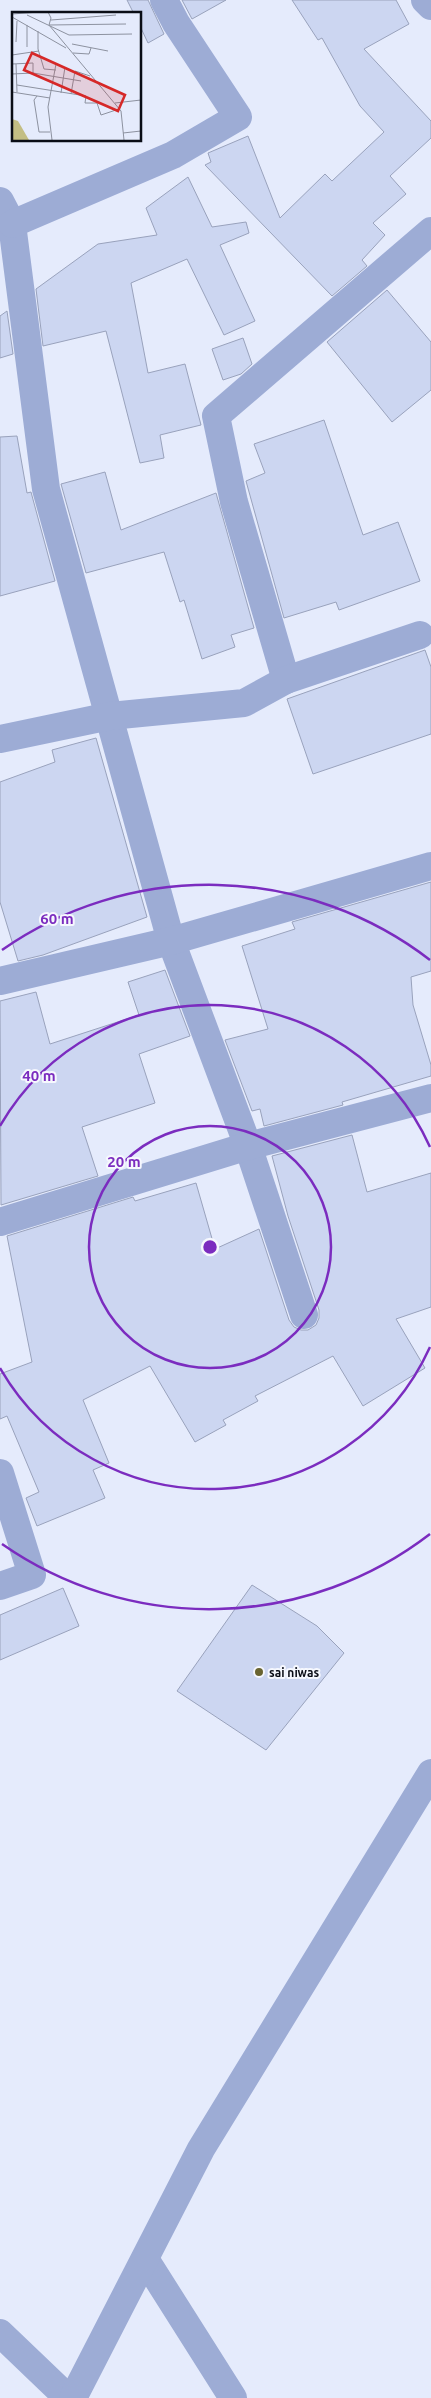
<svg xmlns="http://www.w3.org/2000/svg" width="431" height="2398" font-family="Ubuntu,sans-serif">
	<rect width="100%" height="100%" fill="#e5ebfc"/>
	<!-- building -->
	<g fill="#ccd6f1" stroke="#99a2bc">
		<path d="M127 0H148L164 34 148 43 140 26V14H134Z"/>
		<path d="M182 0H226L192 19Z"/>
		<path d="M292 0H396L409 24 364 49 431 121V138L390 176 406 194 373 223 385 235 362 260 367 266 332 296 205 165 211 162 208 153 248 136 280 218 325 174 332 181 384 132 360 106 322 38 318 40Z"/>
		<path d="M188 177 212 227 246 222 249 233 220 245 255 321 224 335 187 259 131 283 148 373 185 364 201 425 160 435 164 458 140 463 106 331 43 346 36 289 98 244 157 235 146 208Z"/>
		<path d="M387 290 431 342V390L392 422 327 342Z"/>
		<path d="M7 311 13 354 0 358V316Z"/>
		<path d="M243 338 252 364 241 374 223 380 212 349Z"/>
		<path d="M324 420 363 535 398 522 420 581 339 610 336 602 284 618 246 481 265 473 254 444Z"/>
		<path d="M17 436 27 493 31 492 55 581 0 596V437Z"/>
		<path d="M105 472 121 530 216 493 254 628 231 635 235 647 202 659 184 600 180 602 164 552 86 573 61 484Z"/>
		<path d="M425 650 431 667V734L313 774 287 699Z"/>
		<path d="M96 738 147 917 43 955 18 961 0 902V782L55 762 52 750Z"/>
		<path d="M431 882V971L411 977 413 1005 431 1065V1076L342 1102 343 1105 264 1126 260 1109 252 1111 225 1040 268 1029 242 946 295 929 292 922Z"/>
		<path d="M165 970 190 1036 139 1054 155 1103 82 1127 98 1176 1 1205 0 1001 36 992 50 1044 139 1015 128 982Z"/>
		<path d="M352 1135 367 1192 431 1173V1307L396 1319 425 1368 363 1406 333 1356 255 1396 258 1401 223 1420 226 1425 195 1442 150 1366 83 1400 109 1463 93 1470 105 1498 37 1526 26 1498 39 1492 7 1416 0 1419V1374L32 1362 7 1236 133 1197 135 1201 196 1183 215 1249 259 1229 289 1320 294 1327 301 1330H308L316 1325 319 1318V1310L288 1216 272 1156Z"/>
		<path d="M252 1585 317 1626 344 1653 266 1750 177 1691Z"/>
		<path d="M63 1588 79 1626 0 1660V1615Z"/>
	</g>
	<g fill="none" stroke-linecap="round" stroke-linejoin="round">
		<!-- minor -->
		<g stroke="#9dacd5" stroke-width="28">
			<path d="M425 0 431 6"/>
			<path d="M0 201 12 224 46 489 171 941 248 1146 304 1315"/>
			<path d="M12 224 173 155 238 117 176 23 164 0"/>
			<path d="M286 680 234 502 216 416 431 231"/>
			<path d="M0 739 110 716 244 703 286 680 420 635"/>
			<path d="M0 981 171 941 431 866"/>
			<path d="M0 1222 248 1146 431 1098"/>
			<path d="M0 1473 32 1575 0 1586"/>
			<path d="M145 2259 233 2398"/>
			<path d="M0 2333 68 2398"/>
		</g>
		<!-- tertiary -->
		<path stroke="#9dacd5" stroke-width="28" d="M73 2398 201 2149 431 1773"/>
	</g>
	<!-- distance rings -->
	<g fill="none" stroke="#7b2cbf" stroke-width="2.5">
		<circle cx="210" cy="1247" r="121"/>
		<path d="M430 1347A242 242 0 0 1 0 1368M0 1126A242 242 0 0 1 430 1147"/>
		<path d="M430 1534A362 362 0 0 1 2 1544M2 950A362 362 0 0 1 430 960"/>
	</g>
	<!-- markers -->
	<circle fill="#696431" stroke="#f6f8fe" stroke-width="2" cx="259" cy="1672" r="5"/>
	<g text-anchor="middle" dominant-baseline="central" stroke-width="4" stroke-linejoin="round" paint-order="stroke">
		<!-- poi labels -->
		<g font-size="12" font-weight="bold" fill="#0a0d16" stroke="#f6f8fe" text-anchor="start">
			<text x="269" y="1672">sai niwas</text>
		</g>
	</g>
	<!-- overview -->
	<g transform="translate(12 12)">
		<rect width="129" height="129" fill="#e5ebfc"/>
		<path d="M0 107 6 109 17 128H0Z" fill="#c3be84"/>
		<path fill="none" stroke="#8d92a0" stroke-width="1" d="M36 0 39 6 37 13 114 12M0 2 27 0M15 3 57 23 120 22M0 5 54 36M39 8 104 3M37 13 109 99 112 128M26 19V37L32 57 44 58M4 30 5 9M60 32 96 39M15 35V13M61 41 77 42 79 36M0 43 27 39M0 52 21 51V61M4 52 5 80M0 62 21 61 69 69M5 73 74 84 73 91H85L89 103 107 97M0 80 38 86M49 81 53 55M59 82 63 59 78 64M25 84 22 88 27 120H38M103 91 129 88M111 121 129 119M40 128 36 95 44 52"/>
		<path fill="#d62828" fill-opacity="0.15" stroke="#d62828" stroke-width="2.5" d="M20 41 113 83 106 99 12 58Z"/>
		<rect width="129" height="129" fill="none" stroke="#0a0d16" stroke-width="2.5"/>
	</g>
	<circle cx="210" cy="1247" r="8" fill="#7b2cbf" stroke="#f6f8fe" stroke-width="2.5"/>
	<g font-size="15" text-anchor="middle" font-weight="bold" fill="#7b2cbf" stroke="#f6f8fe" stroke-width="4" stroke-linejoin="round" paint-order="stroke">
		<text x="57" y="924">60 m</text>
		<text x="39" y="1081">40 m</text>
		<text x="124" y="1167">20 m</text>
	</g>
</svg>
